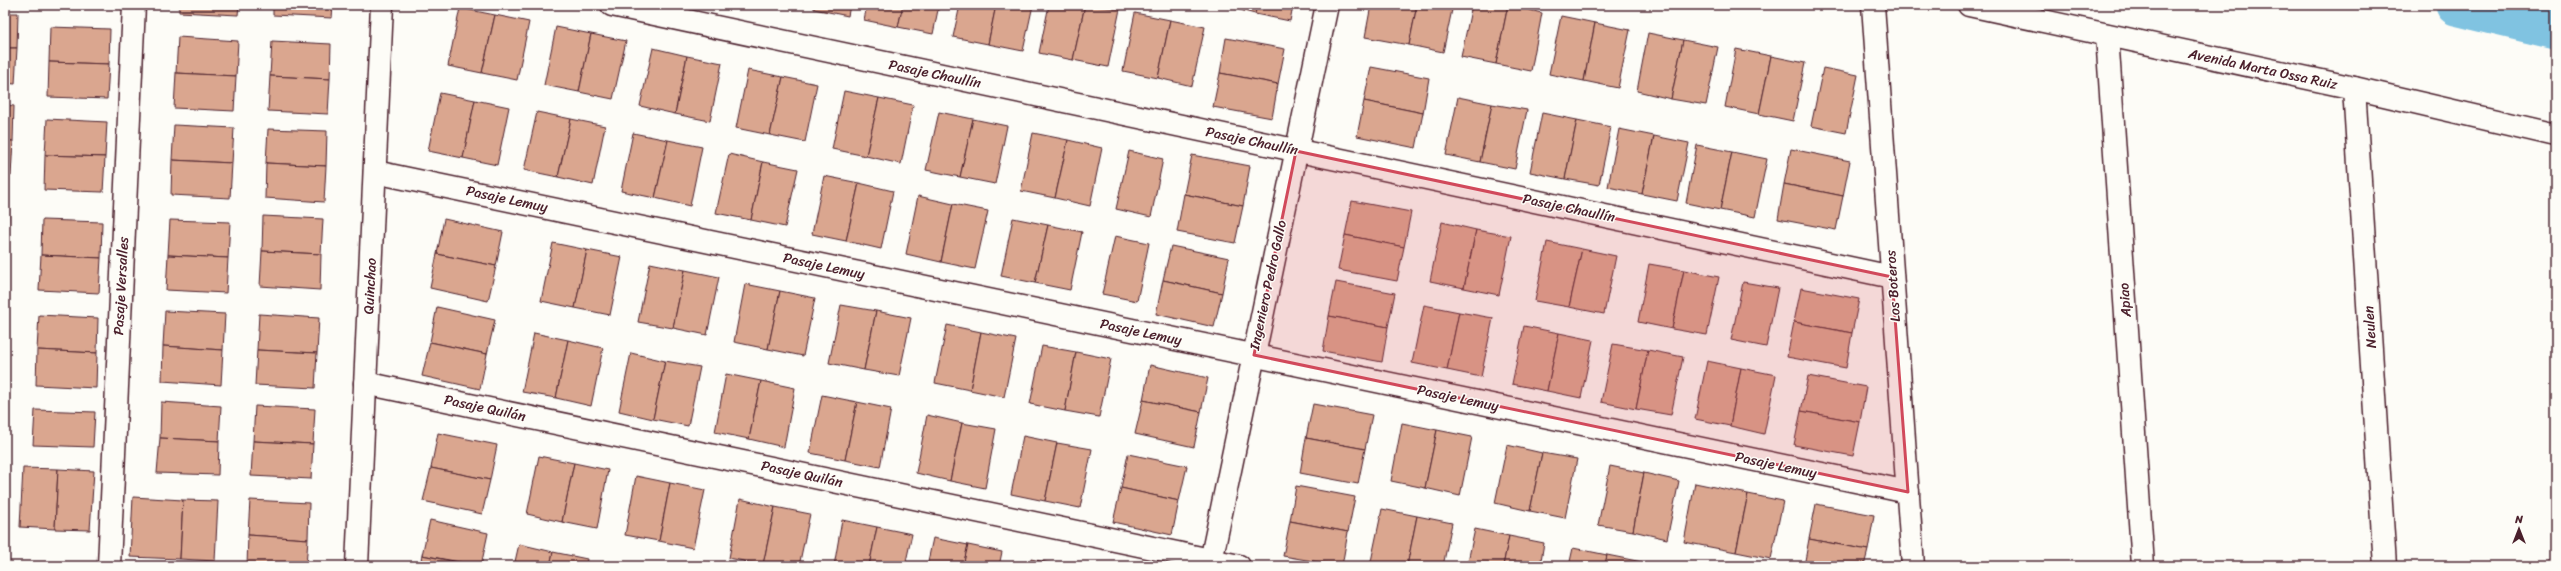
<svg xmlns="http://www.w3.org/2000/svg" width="2561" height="571" font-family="Sriracha,sans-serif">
	<rect width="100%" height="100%" fill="#fdfcf7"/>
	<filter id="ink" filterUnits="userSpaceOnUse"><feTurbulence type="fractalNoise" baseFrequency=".025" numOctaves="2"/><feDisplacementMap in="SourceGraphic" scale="8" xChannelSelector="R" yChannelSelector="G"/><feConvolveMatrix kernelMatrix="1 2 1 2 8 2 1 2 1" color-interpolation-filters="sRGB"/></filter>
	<g filter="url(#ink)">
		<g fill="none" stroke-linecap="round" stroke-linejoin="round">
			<!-- canal -->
			<path stroke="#80c3e1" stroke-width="41" d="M2456 5 2556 29"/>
		</g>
		<!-- building -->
		<g fill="#daa68f" stroke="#4a1f2b">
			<path d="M179 5H239L238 15 179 12Z"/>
			<path d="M273 5H333L332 18 273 15Z"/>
			<path d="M814 5H850L848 16 814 9Z"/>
			<path d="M867 5H903L898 27 864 20Z"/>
			<path d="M903 5H939L933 34 898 27Z"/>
			<path d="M960 5H996L988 44 953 37Z"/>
			<path d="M996 5H1033L1023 51 988 44Z"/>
			<path d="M1049 5H1085L1073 60 1039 53Z"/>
			<path d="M1085 5 1120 9 1108 67 1073 60Z"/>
			<path d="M1221 5H1257L1255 14Z"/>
			<path d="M1257 5H1293L1290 21 1255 14Z"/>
			<path d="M1371 5H1417L1409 45 1365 37Z"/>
			<path d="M1417 5H1453L1443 52 1409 45Z"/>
			<path d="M1472 5H1508L1496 64 1461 57Z"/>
			<path d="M1508 5 1542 13 1531 71 1496 64Z"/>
			<path d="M460 8 495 15 482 73 448 66Z"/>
			<path d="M5 13H18L17 48H5Z"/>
			<path d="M1135 13 1170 20 1158 78 1123 71Z"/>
			<path d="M495 15 529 22 517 80 482 73Z"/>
			<path d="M1561 16 1595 23 1584 81 1549 74Z"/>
			<path d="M1170 20 1205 27 1192 86 1158 78Z"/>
			<path d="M1595 23 1630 30 1618 88 1584 81Z"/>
			<path d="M50 27 110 29 109 64 49 62Z"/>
			<path d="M556 27 591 34 579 92 544 85Z"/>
			<path d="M1648 33 1683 40 1671 99 1637 91Z"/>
			<path d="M591 34 626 41 613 99 579 92Z"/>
			<path d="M178 37 238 41 236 76 176 73Z"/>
			<path d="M1226 38 1285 49 1278 84 1220 73Z"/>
			<path d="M1683 40 1718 47 1706 105 1671 99Z"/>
			<path d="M272 41 331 44 330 79 270 76Z"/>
			<path d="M5 48H17L15 84 5 83Z"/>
			<path d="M653 48 687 56 675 114 640 106Z"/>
			<path d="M1736 49 1771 56 1759 114 1725 107Z"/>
			<path d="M687 56 722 63 710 121 675 114Z"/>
			<path d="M1771 56 1805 63 1793 121 1759 114Z"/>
			<path d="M49 62 109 64 107 99 48 97Z"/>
			<path d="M1371 67 1429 78 1423 113 1364 101Z"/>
			<path d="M1823 68 1858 75 1846 133 1811 126Z"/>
			<path d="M748 70 783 77 770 135 736 128Z"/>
			<path d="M176 73 236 76 234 111 174 108Z"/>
			<path d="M1220 73 1278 84 1272 118 1213 107Z"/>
			<path d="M270 76 330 79 328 114 268 111Z"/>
			<path d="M783 77 817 84 805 142 770 135Z"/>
			<path d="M844 91 879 98 866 156 832 149Z"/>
			<path d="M440 93 475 100 463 158 428 151Z"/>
			<path d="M1458 97 1492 104 1480 162 1446 155Z"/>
			<path d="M879 98 913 105 901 164 866 156Z"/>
			<path d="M475 100 509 107 497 165 463 158Z"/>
			<path d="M1364 101 1423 113 1416 148 1357 136Z"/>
			<path d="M1492 104 1527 110 1515 169 1480 162Z"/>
			<path d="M5 105 14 106 13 141H5Z"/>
			<path d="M537 112 571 119 558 177 524 170Z"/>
			<path d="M939 112 973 119 960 177 926 170Z"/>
			<path d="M1542 113 1577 120 1565 179 1530 172Z"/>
			<path d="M47 119 107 122 105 157 45 155Z"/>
			<path d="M571 119 605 126 593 185 558 177Z"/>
			<path d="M973 119 1007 126 995 184 960 177Z"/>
			<path d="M1577 120 1611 127 1599 185 1565 179Z"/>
			<path d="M174 125 234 128 232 163 172 160Z"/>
			<path d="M268 129 327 131 326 166 266 163Z"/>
			<path d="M1619 129 1654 136 1642 194 1608 187Z"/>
			<path d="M633 133 668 140 655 198 621 191Z"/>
			<path d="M1033 133 1068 140 1055 198 1021 191Z"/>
			<path d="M1654 136 1689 143 1677 201 1642 194Z"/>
			<path d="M668 140 702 147 690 206 655 198Z"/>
			<path d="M1068 140 1102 148 1090 206 1055 198Z"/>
			<path d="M5 141H13L11 176H5Z"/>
			<path d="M1697 145 1732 152 1720 210 1686 203Z"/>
			<path d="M1791 149 1850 161 1843 196 1784 184Z"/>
			<path d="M1129 151 1163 159 1151 217 1116 209Z"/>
			<path d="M1732 152 1767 159 1755 217 1720 210Z"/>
			<path d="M729 154 763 162 751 220 716 213Z"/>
			<path d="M45 155 105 157 103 192 44 190Z"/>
			<path d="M1192 155 1250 166 1243 206 1184 194Z"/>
			<path d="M172 160 232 163 230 198 171 195Z"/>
			<path d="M763 162 798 169 785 227 751 220Z"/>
			<path d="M266 163 326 166 324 202 265 198Z"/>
			<path d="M824 176 859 183 846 241 812 234Z"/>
			<path d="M859 183 893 191 881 249 846 241Z"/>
			<path d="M1784 184 1843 196 1836 230 1778 219Z"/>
			<path d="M1184 194 1243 206 1235 243 1177 232Z"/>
			<path d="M918 196 953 204 941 262 906 254Z"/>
			<path d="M1352 201 1411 212 1404 247 1345 235Z"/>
			<path d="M953 204 988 211 975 269 941 262Z"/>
			<path d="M5 206H9L8 241H5Z"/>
			<path d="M263 216 323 219 321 254 262 251Z"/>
			<path d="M1013 218 1048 225 1035 283 1001 276Z"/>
			<path d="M444 219 503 232 496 266 437 254Z"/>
			<path d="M42 220 102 222 101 258 41 255Z"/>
			<path d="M170 220 230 222 228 258 168 255Z"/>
			<path d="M1442 222 1476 230 1464 288 1430 281Z"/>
			<path d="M1048 225 1082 232 1070 290 1035 283Z"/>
			<path d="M1476 230 1511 236 1499 295 1464 288Z"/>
			<path d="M1345 235 1404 247 1397 281 1338 270Z"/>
			<path d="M1115 236 1149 243 1137 301 1102 294Z"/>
			<path d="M5 241H8L7 277 5 276Z"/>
			<path d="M1547 242 1582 249 1569 307 1535 301Z"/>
			<path d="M553 243 587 250 575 308 541 301Z"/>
			<path d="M1171 246 1229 258 1222 293 1163 280Z"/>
			<path d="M1582 249 1616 256 1604 314 1569 307Z"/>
			<path d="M587 250 622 257 610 315 575 308Z"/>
			<path d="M262 251 321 254 320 290 260 286Z"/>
			<path d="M437 254 496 266 488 301 430 288Z"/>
			<path d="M41 255 101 258 99 293 39 290Z"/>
			<path d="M168 255 228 258 226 293 166 290Z"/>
			<path d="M650 263 685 270 673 328 638 322Z"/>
			<path d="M1649 264 1684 270 1672 329 1638 322Z"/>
			<path d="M685 270 719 277 707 335 673 328Z"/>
			<path d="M1684 270 1719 277 1707 335 1672 329Z"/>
			<path d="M1163 280 1222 293 1214 327 1156 314Z"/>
			<path d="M1336 282 1395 293 1388 327 1329 316Z"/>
			<path d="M1743 282 1778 288 1766 347 1731 340Z"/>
			<path d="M745 284 780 291 768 349 734 342Z"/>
			<path d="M1801 288 1859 299 1852 333 1794 322Z"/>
			<path d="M780 291 815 298 803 356 768 349Z"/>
			<path d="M841 305 876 311 864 370 829 363Z"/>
			<path d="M1424 305 1459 312 1447 370 1412 363Z"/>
			<path d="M437 307 495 320 487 354 430 342Z"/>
			<path d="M165 311 225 314 223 350 163 346Z"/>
			<path d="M876 311 911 318 899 376 864 370Z"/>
			<path d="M1459 312 1493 318 1481 377 1447 370Z"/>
			<path d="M259 314 319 318 317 353 257 350Z"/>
			<path d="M39 315 98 318 97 353 37 350Z"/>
			<path d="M1329 316 1388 327 1382 362 1323 351Z"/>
			<path d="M1794 322 1852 333 1846 368 1787 357Z"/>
			<path d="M947 325 981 332 970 390 935 383Z"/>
			<path d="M1524 326 1559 333 1547 391 1512 384Z"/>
			<path d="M981 332 1016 339 1004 397 970 390Z"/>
			<path d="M534 333 568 340 556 398 522 392Z"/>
			<path d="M1559 333 1593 340 1581 398 1547 391Z"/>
			<path d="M568 340 603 348 591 406 556 398Z"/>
			<path d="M430 342 487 354 480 389 422 376Z"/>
			<path d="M1613 344 1648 350 1636 409 1601 402Z"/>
			<path d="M163 346 223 350 221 385 162 381Z"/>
			<path d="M1042 346 1076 352 1065 411 1030 404Z"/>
			<path d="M37 350 97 353 96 388 36 385Z"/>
			<path d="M257 350 317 353 315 388 255 385Z"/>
			<path d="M1648 350 1683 357 1671 415 1636 409Z"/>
			<path d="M1076 352 1111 359 1099 417 1065 411Z"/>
			<path d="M631 353 665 361 653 419 619 411Z"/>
			<path d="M665 361 700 367 688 426 653 419Z"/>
			<path d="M1707 361 1741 368 1730 426 1695 419Z"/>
			<path d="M1150 365 1208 378 1201 412 1143 400Z"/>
			<path d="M1741 368 1776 375 1764 434 1730 426Z"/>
			<path d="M726 374 761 381 749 439 715 432Z"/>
			<path d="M1808 376 1866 387 1860 422 1801 411Z"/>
			<path d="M761 381 795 388 784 447 749 439Z"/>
			<path d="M822 395 857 402 845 460 810 453Z"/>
			<path d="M1143 400 1201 412 1194 447 1135 434Z"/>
			<path d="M161 402 221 406 219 441 160 438Z"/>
			<path d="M857 402 891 409 880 467 845 460Z"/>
			<path d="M1313 404 1372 415 1365 449 1306 438Z"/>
			<path d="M255 406 315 409 313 444 253 441Z"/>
			<path d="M35 410 95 412 93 447 33 445Z"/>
			<path d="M1801 411 1860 422 1853 456 1794 445Z"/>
			<path d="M927 415 962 423 950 481 916 473Z"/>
			<path d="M962 423 996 429 985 488 950 481Z"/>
			<path d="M1402 423 1437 430 1425 488 1391 481Z"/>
			<path d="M1437 430 1472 437 1460 496 1425 488Z"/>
			<path d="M438 433 497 445 490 480 431 468Z"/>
			<path d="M1023 436 1057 443 1045 501 1011 494Z"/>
			<path d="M160 438 219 441 218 475 157 473Z"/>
			<path d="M1306 438 1365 449 1358 484 1300 473Z"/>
			<path d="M253 441 313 444 311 479 251 476Z"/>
			<path d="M1057 443 1092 449 1080 508 1045 501Z"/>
			<path d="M1507 445 1542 453 1530 511 1495 503Z"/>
			<path d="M1542 453 1577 459 1565 518 1530 511Z"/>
			<path d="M1128 454 1187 466 1179 501 1121 488Z"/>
			<path d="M539 456 574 463 562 522 527 514Z"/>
			<path d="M574 463 608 470 597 529 562 522Z"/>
			<path d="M1610 466 1644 473 1633 531 1598 525Z"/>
			<path d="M23 468 58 469 55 529 20 527Z"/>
			<path d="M431 468 490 480 482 514 423 501Z"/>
			<path d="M58 469 94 471 90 530 55 529Z"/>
			<path d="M1644 473 1679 481 1667 539 1633 531Z"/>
			<path d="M636 476 670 483 659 541 625 535Z"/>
			<path d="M670 483 705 490 693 548 659 541Z"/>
			<path d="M1695 483 1748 494 1736 552 1684 542Z"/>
			<path d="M1296 486 1355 497 1348 532 1290 521Z"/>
			<path d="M1121 488 1179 501 1172 535 1113 522Z"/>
			<path d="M1748 494 1783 501 1771 559 1736 552Z"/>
			<path d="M133 497 183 500 180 559 130 557Z"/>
			<path d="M740 499 775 507 763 565 729 558Z"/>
			<path d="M183 500 218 501 215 561 180 559Z"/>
			<path d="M250 500 309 503 308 539 248 535Z"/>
			<path d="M1816 504 1874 515 1868 550 1809 539Z"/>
			<path d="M775 507 810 514 799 566 763 565Z"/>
			<path d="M1382 509 1417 516 1407 566H1370Z"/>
			<path d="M1417 516 1452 523 1443 566H1407Z"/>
			<path d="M430 520 488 533 481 566 422 555Z"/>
			<path d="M842 520 877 527 869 566H834Z"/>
			<path d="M1290 521 1348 532 1342 566 1283 556Z"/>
			<path d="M877 527 912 534 905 566H869Z"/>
			<path d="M1475 529 1509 536 1503 566H1467Z"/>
			<path d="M248 535 308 539 306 566H247Z"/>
			<path d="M1509 536 1544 543 1540 566H1503Z"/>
			<path d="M933 538 968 545 963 566H927Z"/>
			<path d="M1809 539 1868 550 1864 566H1804Z"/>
			<path d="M519 544 553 552 550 566H514Z"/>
			<path d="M968 545 1002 552 999 566H963Z"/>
			<path d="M1573 548 1607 555 1605 566H1569Z"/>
			<path d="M553 552 587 559 586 566H550Z"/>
			<path d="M422 555 475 566H420Z"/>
			<path d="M1607 555 1642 562 1641 566H1605Z"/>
			<path d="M1031 559 1063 566H1030Z"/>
		</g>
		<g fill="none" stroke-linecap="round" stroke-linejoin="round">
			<!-- street casing -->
			<g stroke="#4a1f2b" stroke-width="25">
				<g id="street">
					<path d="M612 5 1892 277"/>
					<path d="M1873 5 1913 566"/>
					<path d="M2107 35 2143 566"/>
					<path d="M2354 88 2385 566"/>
					<path d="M375 172 1908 492"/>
					<path d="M365 383 1239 566"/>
					<path d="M109 566 134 5"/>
					<path d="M357 566 382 5"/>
					<path d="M1210 566 1327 5"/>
				</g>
			</g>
			<!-- secondary casing -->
			<g stroke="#4a1f2b" stroke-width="25">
				<path id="secondary" d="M1969 5 2354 88 2556 135"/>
			</g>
			<!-- street -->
			<use href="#street" stroke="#fdfcf7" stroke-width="22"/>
			<!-- secondary -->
			<use href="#secondary" stroke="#fdfcf7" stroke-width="22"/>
		</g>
	</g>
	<!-- marked area -->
	<path fill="#d1495b" fill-opacity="0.2" stroke="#d1495b" stroke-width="3" stroke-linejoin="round" d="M1296 151 1892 277 1908 492 1254 355Z"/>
	<g text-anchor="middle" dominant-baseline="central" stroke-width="3" stroke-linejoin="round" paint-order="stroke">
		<!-- street labels -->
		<g font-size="14" fill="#4a1f2b" stroke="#fdfcf7">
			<text transform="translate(2263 69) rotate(12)">Avenida Marta Ossa Ruiz</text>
			<text transform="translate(935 74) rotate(12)">Pasaje Chaullín</text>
			<text transform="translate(1252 141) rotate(12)">Pasaje Chaullín</text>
			<text transform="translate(507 199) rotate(12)">Pasaje Lemuy</text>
			<text transform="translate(1569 208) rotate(12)">Pasaje Chaullín</text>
			<text transform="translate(824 266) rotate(12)">Pasaje Lemuy</text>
			<text transform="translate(1268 285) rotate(-78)">Ingeniero Pedro Gallo</text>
			<text transform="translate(121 286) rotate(-87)">Pasaje Versalles</text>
			<text transform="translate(370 286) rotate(-87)">Quinchao</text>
			<text transform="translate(1893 286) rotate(-94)">Los Boteros</text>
			<text transform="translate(2125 300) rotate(-94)">Apiao</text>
			<text transform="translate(2370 327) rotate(-94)">Neulen</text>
			<text transform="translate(1141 332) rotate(12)">Pasaje Lemuy</text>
			<text transform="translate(1458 398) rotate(12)">Pasaje Lemuy</text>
			<text transform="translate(485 408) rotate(12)">Pasaje Quilán</text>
			<text transform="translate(1776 465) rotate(12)">Pasaje Lemuy</text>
			<text transform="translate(802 474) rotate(12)">Pasaje Quilán</text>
		</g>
	</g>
	<!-- margin -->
	<rect width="2561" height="571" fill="none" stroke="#fdfcf7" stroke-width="20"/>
	<rect x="10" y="10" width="2541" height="551" fill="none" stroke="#4a1f2b" stroke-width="1.5" filter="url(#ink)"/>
	<!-- north arrow -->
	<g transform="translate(2519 529)" stroke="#fdfcf7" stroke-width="3" paint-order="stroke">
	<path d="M0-3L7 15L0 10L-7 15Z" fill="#4a1f2b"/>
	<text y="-6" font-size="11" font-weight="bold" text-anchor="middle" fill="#4a1f2b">N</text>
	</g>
</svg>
